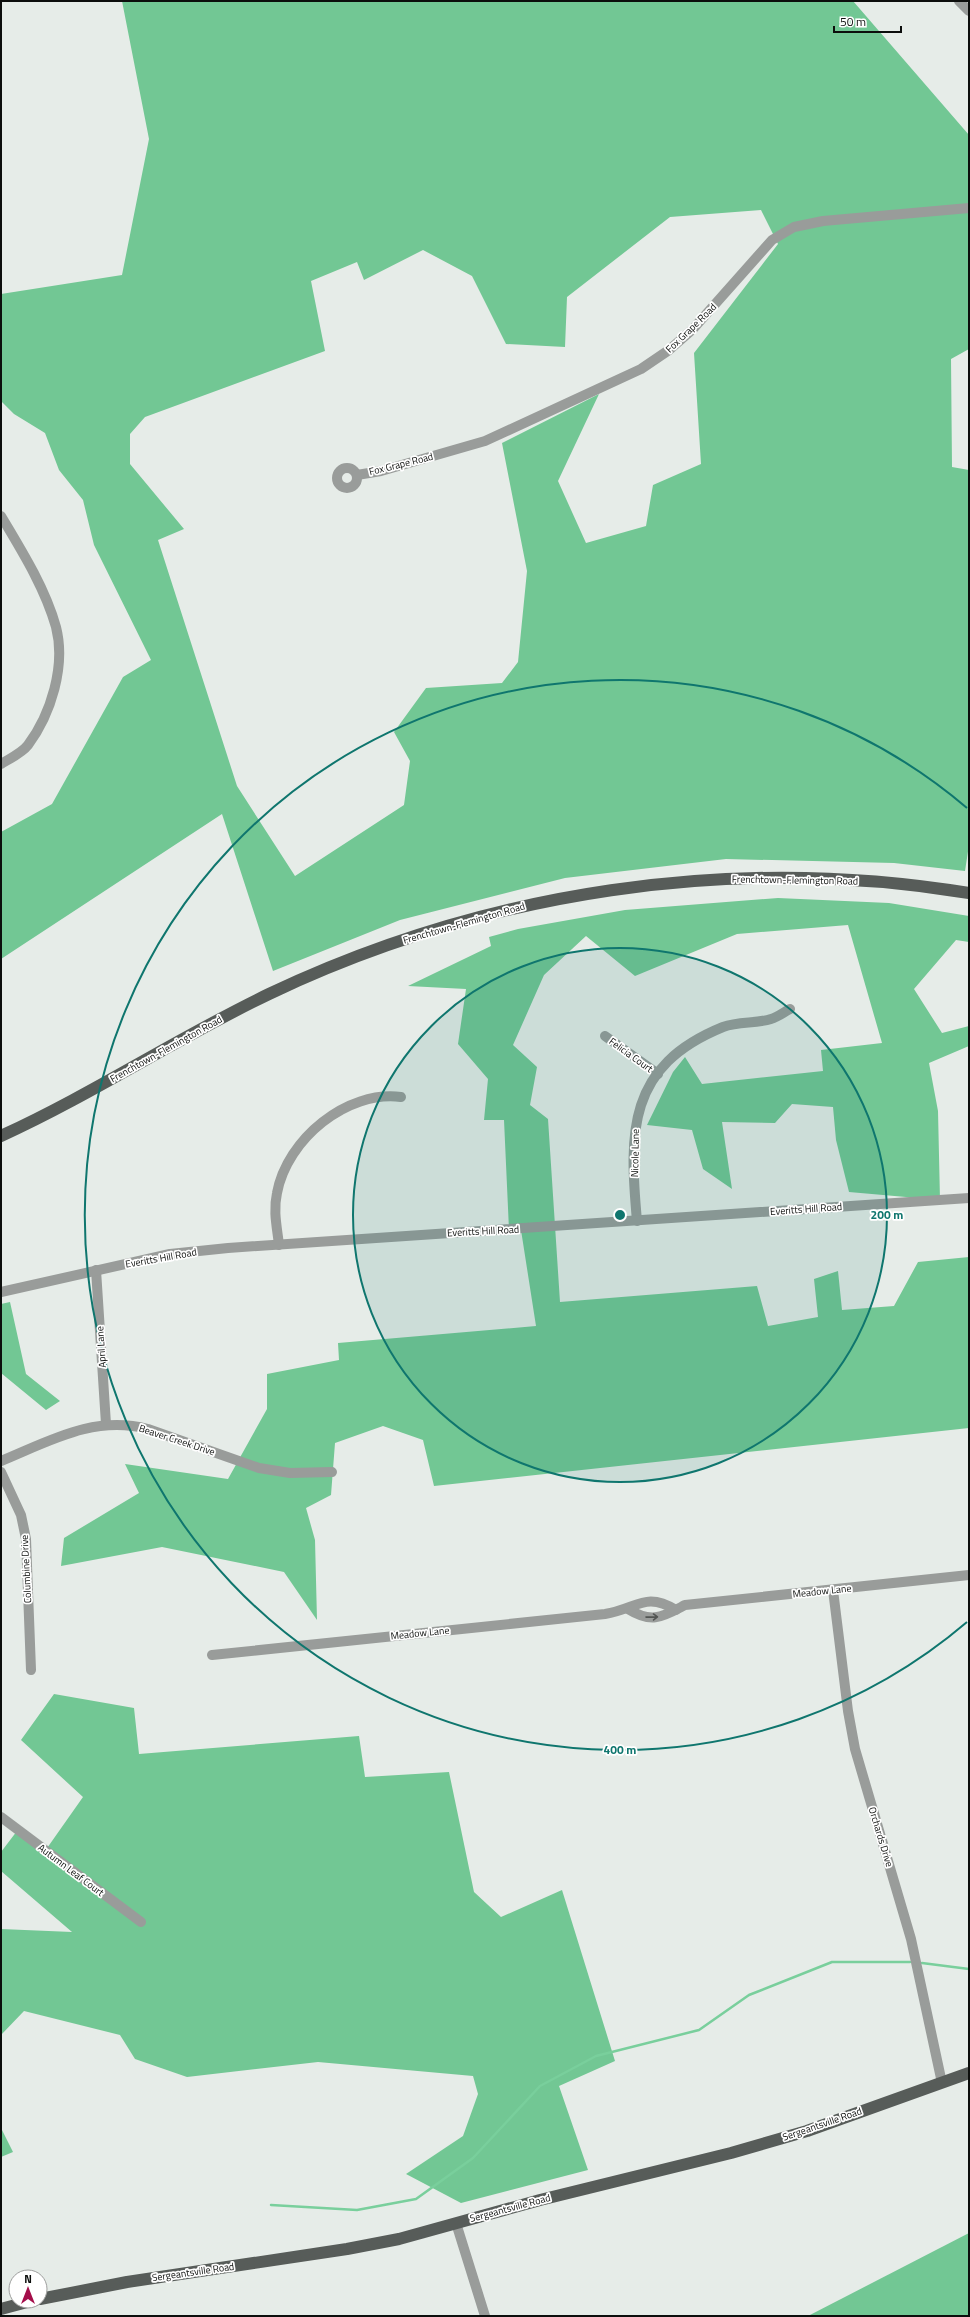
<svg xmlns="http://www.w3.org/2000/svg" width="970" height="2317" font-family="'Titillium Web',sans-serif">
	<rect width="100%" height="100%" fill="#e6ece8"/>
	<!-- forest -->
	<g fill="#72c794" fill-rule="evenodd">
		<path d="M122 1H853L969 135V349L951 359 952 467 969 470V845L965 871 894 863 726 859 565 878 400 920 273 971 222 814 1 959V832L52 804 123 677 151 660 94 545 83 500 59 470 45 433 14 414 1 401V294L122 275 149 139ZM761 210 778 244 694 353 701 464 653 485 646 526 586 543 558 481 599 394 502 443 527 571 518 662 502 683 426 688 394 732 410 761 404 805 295 876 237 786 158 540 184 529 130 464V434L145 417 325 351 311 281 357 262 364 280 423 250 472 276 506 344 565 347 567 297 670 217Z"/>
		<path d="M778 898 889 903 969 916V942L956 940 914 989 942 1033 969 1026V1046L929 1063 938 1111 940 1200 849 1192 836 1140 833 1107 792 1104 775 1123 722 1122 732 1189 703 1169 692 1130 647 1125 673 1072 685 1057 702 1084 823 1071 821 1050 882 1043 848 925 737 934 635 976 586 936 544 975 513 1045 537 1067 530 1105 548 1119 560 1302 757 1286 768 1326 818 1317 814 1279 838 1271 842 1310 894 1306 918 1262 969 1257V1428L434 1486 423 1440 383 1426 335 1443 331 1495 306 1508 315 1540 317 1620 284 1572 162 1547 61 1566 64 1538 139 1493 125 1464 228 1479 267 1409V1374L339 1360 338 1343 536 1326 521 1230H509L504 1120H484L488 1079 458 1044 466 989 408 986 491 946 489 937 518 929 625 910Z"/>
		<path d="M10 1302 26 1374 60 1401 46 1410 1 1373V1304Z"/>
		<path d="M54 1694 134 1708 139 1754 359 1736 365 1777 449 1772 474 1892 501 1917 562 1890 615 2061 559 2086 588 2170 461 2203 406 2174 463 2136 478 2094 473 2076 318 2062 187 2077 135 2059 120 2035 24 2011 1 2035V1929L72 1932 1 1871V1852L17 1831 45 1851 83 1797 21 1740Z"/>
		<path d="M1 2128 13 2152 1 2157Z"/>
		<path d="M969 2233V2316H808Z"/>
	</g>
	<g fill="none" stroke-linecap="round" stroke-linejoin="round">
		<!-- stream -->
		<g stroke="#79cf9c" stroke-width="2.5">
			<path d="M922 1963 969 1969"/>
			<path d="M271 2205 357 2210 416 2199 473 2158 540 2086 596 2056 699 2030 749 1995 832 1962H910"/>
		</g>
		<!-- minor -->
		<g stroke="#999c9a" stroke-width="10">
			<path d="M959 1 969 11"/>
			<circle cx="347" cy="478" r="10"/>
			<path d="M357 475 381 471 485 441 641 369 669 350 693 329 772 240 794 227 823 221 969 208"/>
			<path d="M1 516C22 551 45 588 56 627 66 666 51 714 28 745 22 753 9 759 1 764"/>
			<path d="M605 1036 658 1074"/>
			<path d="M637 1221C629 1132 627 1066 723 1027 739 1021 756 1024 771 1019 778 1017 784 1012 790 1009"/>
			<path d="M279 1245C277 1227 273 1211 277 1193 287 1139 347 1090 401 1097"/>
			<path d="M96 1270 106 1424"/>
			<path d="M1 1292 170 1254 228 1248 969 1198"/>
			<path d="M1 1461C50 1441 93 1415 148 1429L259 1468 290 1473 332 1472"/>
			<path d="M1 1472 21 1515 26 1539 31 1670"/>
			<path d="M833 1590 848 1711 855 1749 911 1939 942 2083"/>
			<path d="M628 1609C652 1624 662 1617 685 1605L969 1575"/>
			<path d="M212 1655 605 1614C637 1609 645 1591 676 1610"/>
			<path d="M1 1817 141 1922"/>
			<path d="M456 2223 485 2316"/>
		</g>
		<!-- major -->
		<g stroke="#575c59" stroke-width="12">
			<path d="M1 1136C93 1094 177 1038 269 994 486 891 731 854 969 893"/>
			<path d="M40 2299 127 2282 347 2249 399 2239 540 2200 731 2153 807 2131 969 2073"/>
			<path d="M1 2309 31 2301"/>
		</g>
	</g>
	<!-- one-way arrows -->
	<defs><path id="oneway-shaft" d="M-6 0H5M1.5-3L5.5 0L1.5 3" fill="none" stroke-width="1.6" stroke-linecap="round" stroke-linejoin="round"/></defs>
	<use stroke="#525553" href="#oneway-shaft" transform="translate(652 1617) rotate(-1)"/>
	<!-- distance rings -->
	<circle cx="620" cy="1215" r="267" fill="#0f766e" fill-opacity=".12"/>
	<g fill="none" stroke="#0f766e" stroke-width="2">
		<circle cx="620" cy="1215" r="267"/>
		<path d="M967 1622A535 535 0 1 1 967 808"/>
	</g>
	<g text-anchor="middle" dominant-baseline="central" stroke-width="3.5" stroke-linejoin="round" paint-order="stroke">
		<!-- street labels -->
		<g font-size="10" fill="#0c0e0c" stroke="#fff">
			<text transform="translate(691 328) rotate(-44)">Fox Grape Road</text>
			<text transform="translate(401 464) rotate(-14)">Fox Grape Road</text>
			<text transform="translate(795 880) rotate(1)">Frenchtown-Flemington Road</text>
			<text transform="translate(464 923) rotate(-16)">Frenchtown-Flemington Road</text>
			<text transform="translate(166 1049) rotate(-29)">Frenchtown-Flemington Road</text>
			<text transform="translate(631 1055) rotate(36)">Felicia Court</text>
			<text transform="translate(635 1153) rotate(-89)">Nicole Lane</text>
			<text transform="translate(806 1209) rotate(-4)">Everitts Hill Road</text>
			<text transform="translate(483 1231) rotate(-3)">Everitts Hill Road</text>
			<text transform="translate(161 1258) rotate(-10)">Everitts Hill Road</text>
			<text transform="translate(101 1347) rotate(-94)">April Lane</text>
			<text transform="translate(177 1440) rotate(18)">Beaver Creek Drive</text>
			<text transform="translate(26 1569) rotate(-93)">Columbine Drive</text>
			<text transform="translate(822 1591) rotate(-6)">Meadow Lane</text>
			<text transform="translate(420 1633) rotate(-6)">Meadow Lane</text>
			<text transform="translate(881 1837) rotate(73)">Orchards Drive</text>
			<text transform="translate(71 1870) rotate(37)">Autumn Leaf Court</text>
			<text transform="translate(822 2124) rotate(-19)">Sergeantsville Road</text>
			<text transform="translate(510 2208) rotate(-15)">Sergeantsville Road</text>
			<text transform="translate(193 2272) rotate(-8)">Sergeantsville Road</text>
		</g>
	</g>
	<circle cx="620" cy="1215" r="6" fill="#0f766e" stroke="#fff" stroke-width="2"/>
	<g font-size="12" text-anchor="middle" font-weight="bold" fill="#0f766e" stroke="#fff" stroke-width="3.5" stroke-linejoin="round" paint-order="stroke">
		<text x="887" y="1219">200 m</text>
		<text x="620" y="1754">400 m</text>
	</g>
	<!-- border -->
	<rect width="970" height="2317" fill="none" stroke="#0c0e0c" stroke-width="4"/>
	<!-- north arrow -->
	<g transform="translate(28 2289)"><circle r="19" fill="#ffffff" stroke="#9e9f9e"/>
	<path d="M0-3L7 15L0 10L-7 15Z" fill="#a40e4a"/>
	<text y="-6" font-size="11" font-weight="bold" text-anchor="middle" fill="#0c0e0c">N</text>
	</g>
	<!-- scale -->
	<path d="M834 26v6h67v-6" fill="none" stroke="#0c0e0c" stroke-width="2"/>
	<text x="840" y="26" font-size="12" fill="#0c0e0c" stroke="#ffffff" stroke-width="3" paint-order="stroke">50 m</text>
</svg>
